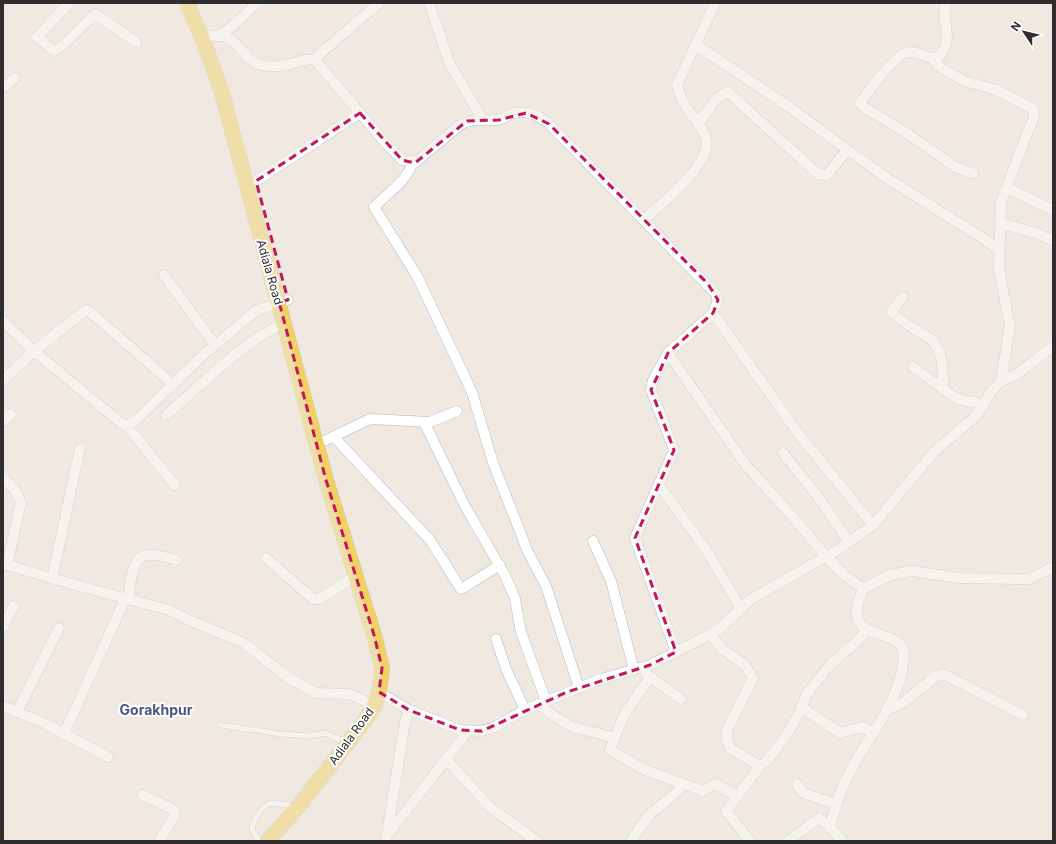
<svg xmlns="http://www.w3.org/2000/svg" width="1056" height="844" font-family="Inter,sans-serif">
	<rect width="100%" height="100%" fill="#efe9e1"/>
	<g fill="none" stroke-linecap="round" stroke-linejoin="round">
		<!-- service casing -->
		<g stroke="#b4b7c1" stroke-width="6">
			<g id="service">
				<path d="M220 725 282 734 308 736 325 733 346 743"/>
				<path d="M259 841 252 829C254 817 261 808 271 803L296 806"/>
			</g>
		</g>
		<!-- minor casing -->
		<g stroke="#b4b7c1" stroke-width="11">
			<g id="minor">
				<path d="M69 3 37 37 54 51 62 46 95 14 136 42"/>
				<path d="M429 3 449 62 482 119"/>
				<path d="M945 3C942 28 955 37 938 58 927 59 918 51 908 52 896 53 868 92 860 103L862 106 905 132 957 168 973 173"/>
				<path d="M212 36C241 33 240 60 261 65 281 70 296 60 314 59L383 140 402 160 416 162 460 125C477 117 480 122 497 120 502 120 506 116 511 114 525 109 539 115 549 124L715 293 718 300 713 313 668 353 653 380 651 390 674 450 635 538 676 652"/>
				<path d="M219 36 235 24 257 3"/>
				<path d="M696 45 789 107 885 177 981 237 999 250"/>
				<path d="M314 59 379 3"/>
				<path d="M3 88 15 78"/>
				<path d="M698 124 716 99 728 92 818 174 827 175 847 150"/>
				<path d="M413 162C406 183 388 192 374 207L417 276 472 392 493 463 528 552 546 586 579 688"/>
				<path d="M256 181 360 113"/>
				<path d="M1007 188 1053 210"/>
				<path d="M644 220C660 204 714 163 706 138 703 126 691 116 685 105 681 99 679 92 677 85L715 3"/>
				<path d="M1000 223 1036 233 1053 241"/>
				<path d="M164 275 215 345"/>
				<path d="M903 297 893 309 892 313C930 345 944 329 943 389"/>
				<path d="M713 313 800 436 873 525"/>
				<path d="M3 321 34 351 121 423 127 426 137 419 202 356 257 310 288 300"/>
				<path d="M668 353 745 464 792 516 826 556 843 574 863 589C860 597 856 605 857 615 860 642 907 628 904 658 899 703 871 732 851 770 841 788 835 807 830 827L842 841"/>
				<path d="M913 367 957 399 983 404"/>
				<path d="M3 380 34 351 86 310 89 311 173 384"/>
				<path d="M1001 381 1017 374 1053 346"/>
				<path d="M166 415C202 385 242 342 284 323"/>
				<path d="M3 422 11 414"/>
				<path d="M424 422 465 506 506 577 515 599 521 632 546 701"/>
				<path d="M127 426 175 485"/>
				<path d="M334 437 430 540 461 589 500 565"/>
				<path d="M326 440 370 419 430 422 457 411"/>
				<path d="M783 453 819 498 849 542"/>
				<path d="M3 478 15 490 21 503 7 565"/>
				<path d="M659 485 707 551 741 609"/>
				<path d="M593 541 611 581 634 670"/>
				<path d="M266 558 313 599H320L355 576"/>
				<path d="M3 564 86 588 169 610 189 620 244 643 290 679 316 693 349 694 375 705"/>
				<path d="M52 578 80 449"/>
				<path d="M863 589 890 575 912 571 960 578 1023 579H1029L1053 567"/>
				<path d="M128 598C131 585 130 556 148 555 157 554 168 558 177 560"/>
				<path d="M3 627 14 606"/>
				<path d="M711 634 721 648 745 665 753 678 727 730V740L731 749 760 766"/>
				<path d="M496 639 506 669 525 710"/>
				<path d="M646 674 681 699"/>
				<path d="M650 677 624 715 610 750 645 770 703 791 715 784 737 796"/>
				<path d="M379 692 409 710 460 730 482 731 492 728 527 709 601 679 650 665 701 639 718 630 751 599 836 551 873 525 934 452 977 415 991 392 1001 381 1010 327 999 269 1001 202 1034 116 1033 109 997 90 964 81 941 68 932 59"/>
				<path d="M538 704C550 713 562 723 576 728 589 731 601 733 613 738"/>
				<path d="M3 706 46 724 108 757"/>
				<path d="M801 707 840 733 862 727 873 733"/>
				<path d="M887 710 904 702 936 676 943 674 1023 715"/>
				<path d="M17 712 59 628"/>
				<path d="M64 734 126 597"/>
				<path d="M446 759 491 808 537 841"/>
				<path d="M797 784 803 793 836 804"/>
				<path d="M143 795 172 809 175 812 174 817 159 841"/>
				<path d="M388 834 468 731"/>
				<path d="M386 841 405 722 409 710"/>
				<path d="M631 841 648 816 677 792 682 784"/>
				<path d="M750 841 726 811 760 766 767 761 786 736 801 710 806 695 829 666 856 642 867 630"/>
				<path d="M788 841 819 818 830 827"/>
			</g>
		</g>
		<!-- primary casing -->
		<g stroke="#c9c9c9" stroke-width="16">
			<path id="primary" d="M187 3 206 48 222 93 326 480 374 635 382 668 379 692 375 705 363 723 298 807 268 841"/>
		</g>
		<!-- service -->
		<use href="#service" stroke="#fff" stroke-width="5"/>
		<!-- minor -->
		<use href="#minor" stroke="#fff" stroke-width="10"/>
		<!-- primary -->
		<use href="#primary" stroke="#f2d163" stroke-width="15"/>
	</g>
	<!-- marked area -->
	<path d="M0 0H1056V844H0ZM360 113 402 160 415 163 467 121 499 120 526 113 549 124 708 284 718 300 713 313 668 353 651 390 674 450 635 538 676 652 650 665 567 692 482 731 460 730 409 710 379 692 382 668 374 635 326 480 279 302 288 300 256 181Z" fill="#efe9e1" fill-opacity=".55" fill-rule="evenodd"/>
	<path fill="none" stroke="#c2185b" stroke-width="3" stroke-dasharray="8 5" stroke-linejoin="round" d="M360 113 402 160 415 163 467 121 499 120 526 113 549 124 708 284 718 300 713 313 668 353 651 390 674 450 635 538 676 652 650 665 567 692 482 731 460 730 409 710 379 692 382 668 374 635 326 480 279 302 288 300 256 181Z"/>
	<g text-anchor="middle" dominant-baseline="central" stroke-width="4" stroke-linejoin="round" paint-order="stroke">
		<!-- street labels -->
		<g font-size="12" fill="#2e2e2e" stroke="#fff">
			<text transform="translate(270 272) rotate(74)">Adiala Road</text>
			<text transform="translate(351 736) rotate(-54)">Adiala Road</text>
		</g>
		<!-- quarter labels -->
		<g font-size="14" font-weight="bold" fill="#4d5680" stroke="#fff">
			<text x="156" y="709">Gorakhpur</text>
		</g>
	</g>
	<!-- border -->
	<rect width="1056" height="844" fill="none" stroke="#2e2e2e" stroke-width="8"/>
	<!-- north arrow -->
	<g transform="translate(1024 32) rotate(305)" stroke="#ffffff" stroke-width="3" paint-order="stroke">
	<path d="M0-3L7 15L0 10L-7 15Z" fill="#2e2e2e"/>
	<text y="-6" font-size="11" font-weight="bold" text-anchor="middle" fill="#2e2e2e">N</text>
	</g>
</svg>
